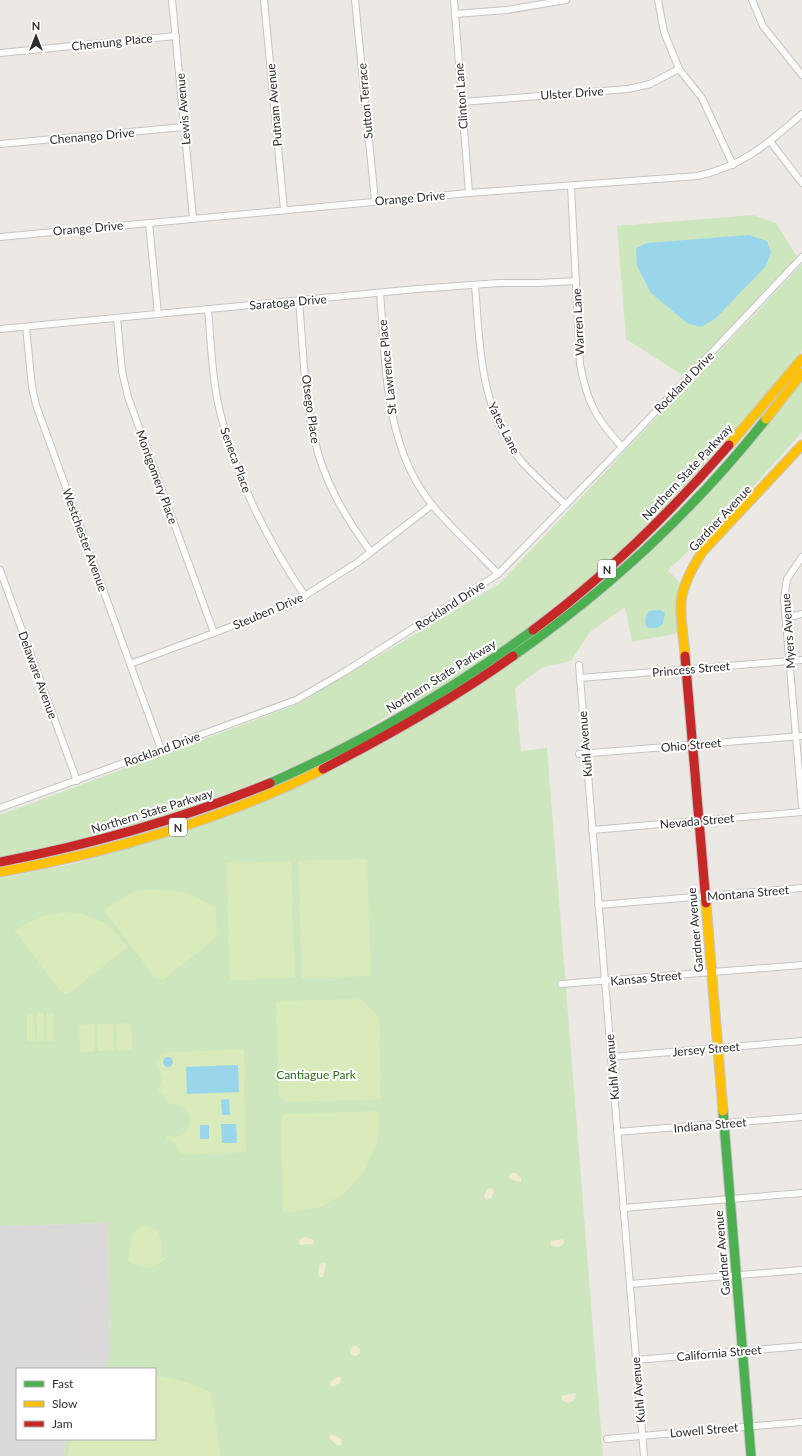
<svg xmlns="http://www.w3.org/2000/svg" width="802" height="1456" font-family="Lato,sans-serif">
	<rect width="100%" height="100%" fill="#ece8e4"/>
	<!-- industrial -->
	<path fill="#dcd9db" d="M108 1223 110 1356 103 1369H17V1439H66L63 1456H0V1226Z"/>
	<!-- green -->
	<g fill="#cee6be">
		<path d="M753 215 776 223 799 260 687 378 626 339 617 226Z"/>
		<path d="M802 264V351L764 400 654 521 610 562 521 633 465 672 417 702 409 703 366 729 369 751 624 575 802 381V432L735 507 668 570 680 583 675 603 678 633 632 642 625 607 590 632 571 661 543 667 515 688 521 751 547 748 603 1456H63L66 1439H155V1369H103L110 1356 108 1223 0 1226V878L77 863 184 830 255 804 346 764 344 742C235 797 119 835 0 858V815L298 704 499 584Z"/>
	</g>
	<!-- sand -->
	<g fill="#f0ead3">
		<path d="M511 1173H516L521 1178V1181L518 1182 510 1179 509 1176Z"/>
		<path d="M492 1188 494 1192 491 1198 486 1200 484 1196 487 1189Z"/>
		<path d="M304 1237 314 1240 313 1244 300 1245 299 1240Z"/>
		<path d="M562 1239 564 1242 562 1246 557 1247 551 1245V1241Z"/>
		<path d="M324 1262 326 1265 323 1277H320L318 1274 320 1264Z"/>
		<circle cx="355" cy="1351" r="5"/>
		<path d="M338 1377 341 1378 340 1383 332 1387 330 1385V1382Z"/>
		<path d="M574 1393 576 1394 573 1401 568 1403 562 1400V1396Z"/>
		<path d="M331 1434 340 1438 342 1445 338 1446 329 1438Z"/>
	</g>
	<!-- pitch -->
	<g fill="#d9eabb">
		<path d="M367 859 371 976 302 978 298 861Z"/>
		<path d="M291 861 295 978 230 980 226 863Z"/>
		<path d="M150 889 189 893 216 908 217 937 163 980 156 979 104 910 130 893Z"/>
		<path d="M65 912 83 914 107 924 128 947 68 994 62 993 14 930 42 916Z"/>
		<path d="M361 999 379 1017 381 1099 286 1102 279 1096 276 1001Z"/>
		<path d="M36 1013H44V1041H37Z"/>
		<path d="M46 1013H53L54 1041H47Z"/>
		<path d="M27 1014H34L35 1041H27Z"/>
		<path d="M131 1023 132 1051H117L116 1024Z"/>
		<path d="M95 1024V1051L80 1052 79 1025Z"/>
		<path d="M97 1024H113L114 1051H98Z"/>
		<path d="M244 1049 246 1152 185 1155C179 1152 176 1149 176 1143L165 1138 167 1135C192 1145 203 1102 168 1104L163 1094 156 1090C168 1080 159 1071 154 1061L158 1062 160 1056 164 1053Z"/>
		<path d="M379 1111 378 1141 363 1173 345 1193 321 1207 283 1213 281 1119 284 1114Z"/>
		<path d="M146 1226C162 1230 162 1241 162 1256L166 1258C155 1270 138 1271 127 1259L130 1256C130 1242 129 1228 146 1226Z"/>
		<path d="M155 1375 186 1382 211 1392 221 1456H68L71 1439H155Z"/>
	</g>
	<!-- water -->
	<g fill="#99d6ec">
		<path d="M749 235 767 241 771 253 765 267 715 319 701 327 687 323 651 293 637 266 636 248 647 243Z"/>
		<path d="M660 610 665 613 663 624 657 628H647C644 621 645 617 649 611Z"/>
		<circle cx="168" cy="1062" r="5"/>
		<path d="M238 1065 239 1092 187 1094 186 1067Z"/>
		<path d="M229 1099 230 1115H222L221 1100Z"/>
		<path d="M221 1124H236L237 1143H222Z"/>
		<rect x="200" y="1125" width="9" height="14"/>
	</g>
	<g fill="none" stroke-linecap="round" stroke-linejoin="round">
		<!-- street casing -->
		<g stroke="#c5c4c5" stroke-width="8">
			<g id="street">
				<path d="M172 0 193 218"/>
				<path d="M264 0 284 210"/>
				<path d="M355 0 375 201"/>
				<path d="M454 0 469 193"/>
				<path d="M658 0 664 32 679 69 702 98 733 165"/>
				<path d="M752 0 763 26 802 75"/>
				<path d="M455 14 507 10 566 0"/>
				<path d="M0 53 176 36"/>
				<path d="M462 102 628 89 650 84 679 69"/>
				<path d="M770 141 802 183"/>
				<path d="M0 144 184 127"/>
				<path d="M571 186 580 364C587 403 596 418 622 447"/>
				<path d="M149 223 158 314"/>
				<path d="M0 237 469 193 698 176C745 165 767 144 802 114"/>
				<path d="M475 285C480 346 480 412 522 462 536 477 551 491 566 505"/>
				<path d="M380 293C386 365 384 447 433 506 453 530 477 551 498 574"/>
				<path d="M299 301C303 346 304 393 314 437 323 480 345 517 370 551"/>
				<path d="M208 309C211 343 212 379 220 412 236 479 267 540 305 596"/>
				<path d="M117 318 122 371 128 397 214 633"/>
				<path d="M26 327 32 387 36 405 161 749"/>
				<path d="M0 329 417 289 499 283H539L576 281"/>
				<path d="M802 557 787 579 784 599 802 806"/>
				<path d="M0 570 77 781"/>
				<path d="M786 618 802 614"/>
				<path d="M130 664 292 604 358 562 432 505"/>
				<path d="M579 665 644 1456"/>
				<path d="M580 678 802 660"/>
				<path d="M579 754 802 736"/>
				<path d="M0 808 296 700 346 671 498 574 622 447 802 257"/>
				<path d="M592 830 802 812"/>
				<path d="M598 905 802 888"/>
				<path d="M561 984 802 965"/>
				<path d="M611 1057 802 1041"/>
				<path d="M617 1132 802 1117"/>
				<path d="M623 1208 802 1193"/>
				<path d="M630 1284 802 1270"/>
				<path d="M636 1360 802 1346"/>
				<path d="M607 1439 802 1422"/>
			</g>
		</g>
		<!-- fast casing -->
		<g stroke="#c5c4c5" stroke-width="11">
			<g id="fast">
				<path d="M513 656C609 589 694 510 766 419"/>
				<path d="M270 783C363 742 452 690 533 630"/>
				<path d="M723 1111 751 1456"/>
			</g>
		</g>
		<!-- slow casing -->
		<g stroke="#c5c4c5" stroke-width="11">
			<g id="slow">
				<path d="M766 419 802 373"/>
				<path d="M729 445 802 359"/>
				<path d="M685 656C684 639 680 619 681 602 683 584 693 566 703 551L802 445"/>
				<path d="M0 872C108 853 225 819 323 769"/>
				<path d="M706 903 723 1111"/>
			</g>
		</g>
		<!-- jam casing -->
		<g stroke="#c5c4c5" stroke-width="11">
			<g id="jam">
				<path d="M533 630C606 576 670 513 729 445"/>
				<path d="M685 656 706 903"/>
				<path d="M323 769C389 735 453 699 513 656"/>
				<path d="M0 862C93 844 182 819 270 783"/>
			</g>
		</g>
		<!-- street -->
		<use href="#street" stroke="#fcfcfb" stroke-width="6"/>
		<!-- fast -->
		<use href="#fast" stroke="#4caf50" stroke-width="9"/>
		<!-- slow -->
		<use href="#slow" stroke="#ffc107" stroke-width="9"/>
		<!-- jam -->
		<use href="#jam" stroke="#c62828" stroke-width="9"/>
	</g>
	<g text-anchor="middle" dominant-baseline="central" stroke-width="4" stroke-linejoin="round" paint-order="stroke">
		<!-- shield labels -->
		<g fill="#fff" stroke="#6d6d6d" stroke-width="1">
			<rect x="598" y="560" width="18" height="18" rx="3"/>
			<rect x="169" y="818" width="18" height="18" rx="3"/>
		</g>
		<g font-size="11" font-weight="bold" fill="#2e2e2e">
			<text x="607" y="569">N</text>
			<text x="178" y="827">N</text>
		</g>
		<!-- street labels -->
		<g font-size="12" fill="#2e2e2e" stroke="#fff">
			<text transform="translate(112 42) rotate(-6)">Chemung Place</text>
			<text transform="translate(572 93) rotate(-4)">Ulster Drive</text>
			<text transform="translate(461 96) rotate(-94)">Clinton Lane</text>
			<text transform="translate(365 101) rotate(-95)">Sutton Terrace</text>
			<text transform="translate(274 105) rotate(-95)">Putnam Avenue</text>
			<text transform="translate(183 109) rotate(-95)">Lewis Avenue</text>
			<text transform="translate(92 136) rotate(-5)">Chenango Drive</text>
			<text transform="translate(410 198) rotate(-5)">Orange Drive</text>
			<text transform="translate(88 228) rotate(-5)">Orange Drive</text>
			<text transform="translate(288 302) rotate(-5)">Saratoga Drive</text>
			<text transform="translate(578 322) rotate(-93)">Warren Lane</text>
			<text transform="translate(387 367) rotate(-96)">St Lawrence Place</text>
			<text transform="translate(684 382) rotate(-46)">Rockland Drive</text>
			<text transform="translate(311 409) rotate(82)">Otsego Place</text>
			<text transform="translate(504 428) rotate(63)">Yates Lane</text>
			<text transform="translate(236 460) rotate(70)">Seneca Place</text>
			<text transform="translate(687 472) rotate(-47)">Northern State Parkway</text>
			<text transform="translate(157 477) rotate(70)">Montgomery Place</text>
			<text transform="translate(720 518) rotate(-47)">Gardner Avenue</text>
			<text transform="translate(85 540) rotate(70)">Westchester Avenue</text>
			<text transform="translate(450 605) rotate(-33)">Rockland Drive</text>
			<text transform="translate(268 611) rotate(-23)">Steuben Drive</text>
			<text transform="translate(788 631) rotate(-94)">Myers Avenue</text>
			<text transform="translate(691 669) rotate(-5)">Princess Street</text>
			<text transform="translate(38 675) rotate(70)">Delaware Avenue</text>
			<text transform="translate(441 676) rotate(-32)">Northern State Parkway</text>
			<text transform="translate(585 744) rotate(-95)">Kuhl Avenue</text>
			<text transform="translate(691 745) rotate(-5)">Ohio Street</text>
			<text transform="translate(162 749) rotate(-20)">Rockland Drive</text>
			<text transform="translate(152 811) rotate(-17)">Northern State Parkway</text>
			<text transform="translate(697 821) rotate(-5)">Nevada Street</text>
			<text transform="translate(748 893) rotate(-5)">Montana Street</text>
			<text transform="translate(695 930) rotate(-95)">Gardner Avenue</text>
			<text transform="translate(646 978) rotate(-5)">Kansas Street</text>
			<text transform="translate(706 1049) rotate(-5)">Jersey Street</text>
			<text transform="translate(612 1067) rotate(-95)">Kuhl Avenue</text>
			<text transform="translate(710 1125) rotate(-5)">Indiana Street</text>
			<text transform="translate(722 1253) rotate(-95)">Gardner Avenue</text>
			<text transform="translate(719 1353) rotate(-5)">California Street</text>
			<text transform="translate(638 1390) rotate(-95)">Kuhl Avenue</text>
			<text transform="translate(704 1430) rotate(-5)">Lowell Street</text>
		</g>
		<!-- park labels -->
		<g font-size="12" fill="#2c6e1b" stroke="#fff">
			<text x="316" y="1074">Cantiague Park</text>
		</g>
	</g>
	<!-- legend -->
	<rect x="16" y="1368" width="140" height="72" fill="#ffffff" stroke="#ababab"/>
	<rect x="24" y="1381" width="20" height="6" fill="#4caf50" stroke="#ababab"/>
	<text x="52" y="1388" font-size="12" fill="#2e2e2e">Fast</text>
	<rect x="24" y="1401" width="20" height="6" fill="#ffc107" stroke="#ababab"/>
	<text x="52" y="1408" font-size="12" fill="#2e2e2e">Slow</text>
	<rect x="24" y="1421" width="20" height="6" fill="#c62828" stroke="#ababab"/>
	<text x="52" y="1428" font-size="12" fill="#2e2e2e">Jam</text>
	<!-- north arrow -->
	<g transform="translate(36 36)" stroke="#ffffff" stroke-width="3" paint-order="stroke">
	<path d="M0-3L7 15L0 10L-7 15Z" fill="#2e2e2e"/>
	<text y="-6" font-size="11" font-weight="bold" text-anchor="middle" fill="#2e2e2e">N</text>
	</g>
</svg>
